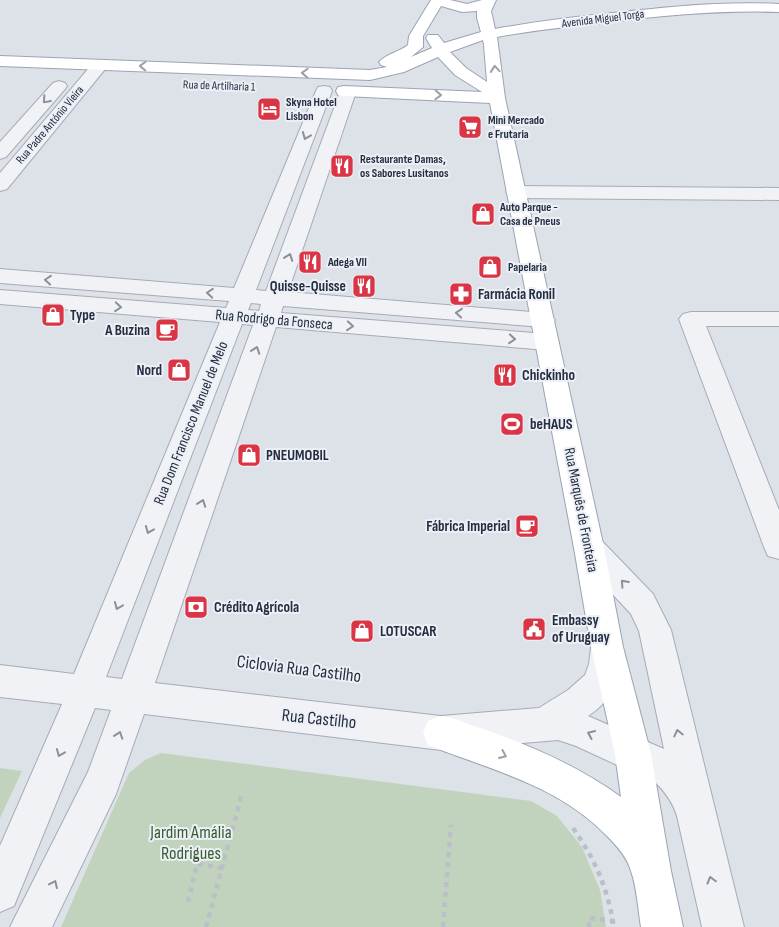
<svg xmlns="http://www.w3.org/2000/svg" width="779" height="927" font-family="'Sofia Sans Condensed',sans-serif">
	<rect width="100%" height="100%" fill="#dde1e8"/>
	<!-- green -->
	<g fill="#c1d3bd">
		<path d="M161 753 531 801 557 816 582 847 600 890 606 927H61L129 773 145 760Z"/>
		<path d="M0 768 22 771 0 818Z"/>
	</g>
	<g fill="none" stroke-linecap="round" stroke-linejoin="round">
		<!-- minor casing -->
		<g stroke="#a6abb6" stroke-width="2">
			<g id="minor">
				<path d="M100 60 106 62 108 65 106 68 7 189 0 191V173L94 62Z"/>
				<path d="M59 81 65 83 67 86 65 89 6 157 0 159V142L53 83Z"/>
				<path d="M324 86 330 87 332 91 256 290 266 291 340 92 342 88H354L356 92 288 292 543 313 551 315 555 320 551 325 543 327 283 306 281 313 547 334 555 336 559 342 555 348 547 350 276 327 155 683 441 716 539 708 568 690 585 675 589 664 591 648 595 637 607 633 619 637C632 666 613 700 588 716L664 749 639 631 631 614 578 557 574 548 578 539 589 536 600 539 653 594 671 630 744 927H702L677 816C673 803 666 793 656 783L576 746 558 740 441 750 144 714 116 794 52 927H10L88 772 111 710 95 708 14 906 0 912V846L62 704 0 697V665L74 674 220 322 0 304V290L226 308 229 301 0 283V269L234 288 316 91 318 87ZM251 303 261 304 259 311 248 310ZM242 324 253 325 122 679 106 677Z"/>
				<path d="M516 186 779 188V200L516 198 509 196 506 192 509 188Z"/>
				<path d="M691 312H779V326H706L779 510V559L768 556 764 547 679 319 683 314Z"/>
			</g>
		</g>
		<!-- major casing -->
		<g stroke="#9ba4b5" stroke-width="2">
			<path id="major" d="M431 0H450L467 4 482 0H496L491 11 495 29C533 22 573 17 612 13 668 7 723 1 779 4V12C722 10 667 15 611 22 573 26 535 30 497 37L505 98 604 548 623 647 651 754 671 871 683 927H641C638 909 637 888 631 871 627 857 617 846 607 836 558 785 491 770 428 745L423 733 428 721C433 719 438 716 443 716 455 718 468 724 480 728 530 745 578 766 621 797L615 754 591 647 574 548 490 103 344 96 338 95 336 91 338 87 344 86 482 92 455 75 438 57 404 72 370 80 0 66V56L370 70 387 67 381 65 379 62C386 54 399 52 408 45L409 36ZM441 6 462 12 477 11V18L481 32 444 43 438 35H428L426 38 432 48 404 60 411 57 423 47V36ZM483 40 484 45 487 82 466 68 450 52Z"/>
		</g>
		<!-- path -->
		<g stroke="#bbbfc7" stroke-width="4.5" stroke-dasharray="5 5" stroke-linecap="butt">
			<path d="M573 828C596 861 607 887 614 927"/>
			<path d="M188 902 197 864 222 868"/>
			<path d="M206 927 242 794"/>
			<path d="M443 927 451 825"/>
			<path d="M589 927V918L613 921"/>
		</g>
		<!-- minor -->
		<use href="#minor" fill="#f0f2f6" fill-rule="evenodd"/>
		<!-- major -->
		<use href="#major" fill="#fff" fill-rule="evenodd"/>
	</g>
	<!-- one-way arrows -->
	<defs><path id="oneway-chevron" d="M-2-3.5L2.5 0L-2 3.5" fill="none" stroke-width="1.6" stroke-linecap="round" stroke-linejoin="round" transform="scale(1.25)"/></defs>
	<g stroke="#9da0a9">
		<use href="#oneway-chevron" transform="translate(143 66) rotate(-178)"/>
		<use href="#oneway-chevron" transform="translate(495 69) rotate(-95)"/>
		<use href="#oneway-chevron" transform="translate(305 73) rotate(-178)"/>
		<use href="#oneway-chevron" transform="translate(438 95) rotate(2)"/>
		<use href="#oneway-chevron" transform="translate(503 755) rotate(23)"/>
	</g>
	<g stroke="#8a909b">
		<use href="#oneway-chevron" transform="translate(46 100) rotate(131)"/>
		<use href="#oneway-chevron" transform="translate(306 136) rotate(112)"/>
		<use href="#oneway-chevron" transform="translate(289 257) rotate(-70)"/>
		<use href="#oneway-chevron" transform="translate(48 280) rotate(-175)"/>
		<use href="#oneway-chevron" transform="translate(210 293) rotate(-175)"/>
		<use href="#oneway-chevron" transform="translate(118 307) rotate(5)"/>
		<use href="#oneway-chevron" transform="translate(459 313) rotate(-175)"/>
		<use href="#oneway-chevron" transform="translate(350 326) rotate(5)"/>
		<use href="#oneway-chevron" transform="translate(512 339) rotate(5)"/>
		<use href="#oneway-chevron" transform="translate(256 350) rotate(-70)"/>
		<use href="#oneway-chevron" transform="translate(202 503) rotate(-70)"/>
		<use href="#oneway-chevron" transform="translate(149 530) rotate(112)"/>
		<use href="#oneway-chevron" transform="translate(624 583) rotate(-132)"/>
		<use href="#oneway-chevron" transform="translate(118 606) rotate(112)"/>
		<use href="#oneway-chevron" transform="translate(678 733) rotate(-103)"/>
		<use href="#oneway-chevron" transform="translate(591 734) rotate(-156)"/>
		<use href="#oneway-chevron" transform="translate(119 735) rotate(-71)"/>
		<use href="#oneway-chevron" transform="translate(60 753) rotate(112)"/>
		<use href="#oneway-chevron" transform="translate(711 880) rotate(-105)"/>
		<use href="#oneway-chevron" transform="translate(54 884) rotate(-65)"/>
	</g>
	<!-- icons -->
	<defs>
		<g id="hotel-square" transform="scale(1.25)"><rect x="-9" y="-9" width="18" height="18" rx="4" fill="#da3545" stroke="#ecf0f6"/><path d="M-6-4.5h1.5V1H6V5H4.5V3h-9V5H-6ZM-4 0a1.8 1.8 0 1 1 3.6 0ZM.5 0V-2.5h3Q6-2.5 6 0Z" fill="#fff"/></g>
		<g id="supermarket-square" transform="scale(1.25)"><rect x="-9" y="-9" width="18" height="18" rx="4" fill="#da3545" stroke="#ecf0f6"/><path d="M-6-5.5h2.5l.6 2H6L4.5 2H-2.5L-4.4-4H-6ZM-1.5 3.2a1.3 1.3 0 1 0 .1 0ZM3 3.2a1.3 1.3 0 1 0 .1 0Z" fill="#fff"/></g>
		<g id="restaurant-square" transform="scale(1.25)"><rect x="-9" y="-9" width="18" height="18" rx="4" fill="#da3545" stroke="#ecf0f6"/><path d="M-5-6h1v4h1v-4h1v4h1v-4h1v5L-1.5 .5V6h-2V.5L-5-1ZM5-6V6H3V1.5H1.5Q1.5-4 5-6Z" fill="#fff"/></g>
		<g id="shop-square" transform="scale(1.25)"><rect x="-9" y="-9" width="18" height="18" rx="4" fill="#da3545" stroke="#ecf0f6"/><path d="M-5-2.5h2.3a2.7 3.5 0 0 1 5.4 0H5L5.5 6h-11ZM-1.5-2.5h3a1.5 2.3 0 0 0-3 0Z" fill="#fff"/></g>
		<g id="pharmacy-square" transform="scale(1.25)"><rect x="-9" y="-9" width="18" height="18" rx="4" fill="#da3545" stroke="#ecf0f6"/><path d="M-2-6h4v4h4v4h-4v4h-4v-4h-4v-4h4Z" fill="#fff"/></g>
		<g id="cafe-square" transform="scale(1.25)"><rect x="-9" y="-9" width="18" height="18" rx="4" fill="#da3545" stroke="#ecf0f6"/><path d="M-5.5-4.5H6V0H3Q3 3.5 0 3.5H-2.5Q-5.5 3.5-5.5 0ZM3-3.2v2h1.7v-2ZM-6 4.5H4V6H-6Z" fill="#fff"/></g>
		<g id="stadium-square" transform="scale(1.25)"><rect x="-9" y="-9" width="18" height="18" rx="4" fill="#da3545" stroke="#ecf0f6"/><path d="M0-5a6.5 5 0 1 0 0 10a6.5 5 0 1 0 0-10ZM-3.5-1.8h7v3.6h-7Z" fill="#fff"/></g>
		<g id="bank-square" transform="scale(1.25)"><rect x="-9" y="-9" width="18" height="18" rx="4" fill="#da3545" stroke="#ecf0f6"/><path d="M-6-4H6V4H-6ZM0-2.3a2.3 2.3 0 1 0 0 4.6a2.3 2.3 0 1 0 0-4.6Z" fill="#fff"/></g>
		<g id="civic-square" transform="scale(1.25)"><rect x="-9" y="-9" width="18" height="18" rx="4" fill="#da3545" stroke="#ecf0f6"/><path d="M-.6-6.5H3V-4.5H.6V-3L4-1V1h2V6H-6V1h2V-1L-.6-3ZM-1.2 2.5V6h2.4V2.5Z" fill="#fff"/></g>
	</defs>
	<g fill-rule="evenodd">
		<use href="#hotel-square" x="269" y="109"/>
		<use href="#supermarket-square" x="470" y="127"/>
		<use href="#restaurant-square" x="342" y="166"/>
		<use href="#shop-square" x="483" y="214"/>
		<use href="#restaurant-square" x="310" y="262"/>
		<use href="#shop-square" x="490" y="267"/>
		<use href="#restaurant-square" x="364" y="286"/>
		<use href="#pharmacy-square" x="461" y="294"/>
		<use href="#shop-square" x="53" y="315"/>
		<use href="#cafe-square" x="167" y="330"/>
		<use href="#shop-square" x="179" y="370"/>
		<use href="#restaurant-square" x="505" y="375"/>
		<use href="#stadium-square" x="512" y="424"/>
		<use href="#shop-square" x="249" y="455"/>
		<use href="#cafe-square" x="527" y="526"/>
		<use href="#bank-square" x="196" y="607"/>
		<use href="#civic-square" x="534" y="629"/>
		<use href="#shop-square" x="362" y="631"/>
	</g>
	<g text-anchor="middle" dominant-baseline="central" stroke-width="4" stroke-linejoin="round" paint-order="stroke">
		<!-- far-street labels -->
		<g font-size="12" fill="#252d40" stroke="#ecf0f6">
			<text transform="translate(603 19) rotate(-7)">Avenida Miguel Torga</text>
			<text transform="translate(219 86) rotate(2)">Rua de Artilharia 1</text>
			<text transform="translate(50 125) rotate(-50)">Rua Padre António Vieira</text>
		</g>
		<!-- far-poi labels -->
		<g font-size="12" font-weight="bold" fill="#252d40" stroke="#ecf0f6" text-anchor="start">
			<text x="286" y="102">Skyna Hotel<tspan x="286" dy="14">Lisbon</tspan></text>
			<text x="488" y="120">Mini Mercado<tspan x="488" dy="14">e Frutaria</tspan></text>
			<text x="360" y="159">Restaurante Damas,<tspan x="360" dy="14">os Sabores Lusitanos</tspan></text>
			<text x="500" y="207">Auto Parque -<tspan x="500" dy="14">Casa de Pneus</tspan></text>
			<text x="328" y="262">Adega VII</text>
			<text x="508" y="267">Papelaria</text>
		</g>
		<!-- poi labels -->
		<g font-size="15" font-weight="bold" fill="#252d40" stroke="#ecf0f6" text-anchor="start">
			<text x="346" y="286" text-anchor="end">Quisse-Quisse</text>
			<text x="478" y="294">Farmácia Ronil</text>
			<text x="70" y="315">Type</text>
			<text x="150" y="330" text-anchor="end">A Buzina</text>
			<text x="162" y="370" text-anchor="end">Nord</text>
			<text x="522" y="375">Chickinho</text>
			<text x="530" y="424">beHAUS</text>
			<text x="266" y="455">PNEUMOBIL</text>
			<text x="510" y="526" text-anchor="end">Fábrica Imperial</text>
			<text x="214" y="607">Crédito Agrícola</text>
			<text x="552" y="620">Embassy<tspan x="552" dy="17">of Uruguay</tspan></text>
			<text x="380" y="631">LOTUSCAR</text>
		</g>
		<!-- street labels -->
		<g font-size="15" fill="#252d40" stroke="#ecf0f6">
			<text transform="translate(274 320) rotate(5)">Rua Rodrigo da Fonseca</text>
			<text transform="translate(191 423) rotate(-68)">Rua Dom Francisco Manuel de Melo</text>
			<text transform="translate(581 510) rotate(79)">Rua Marquês de Fronteira</text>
		</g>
		<!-- near-street labels -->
		<g font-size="18" fill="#252d40" stroke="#ecf0f6">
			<text transform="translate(299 669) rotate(7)">Ciclovia Rua Castilho</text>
			<text transform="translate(319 719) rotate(6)">Rua Castilho</text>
		</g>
		<!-- near-park labels -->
		<g font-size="18" fill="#375d31" stroke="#ecf0f6">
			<text x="191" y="832">Jardim Amália<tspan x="191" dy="21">Rodrigues</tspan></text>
		</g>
	</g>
</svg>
